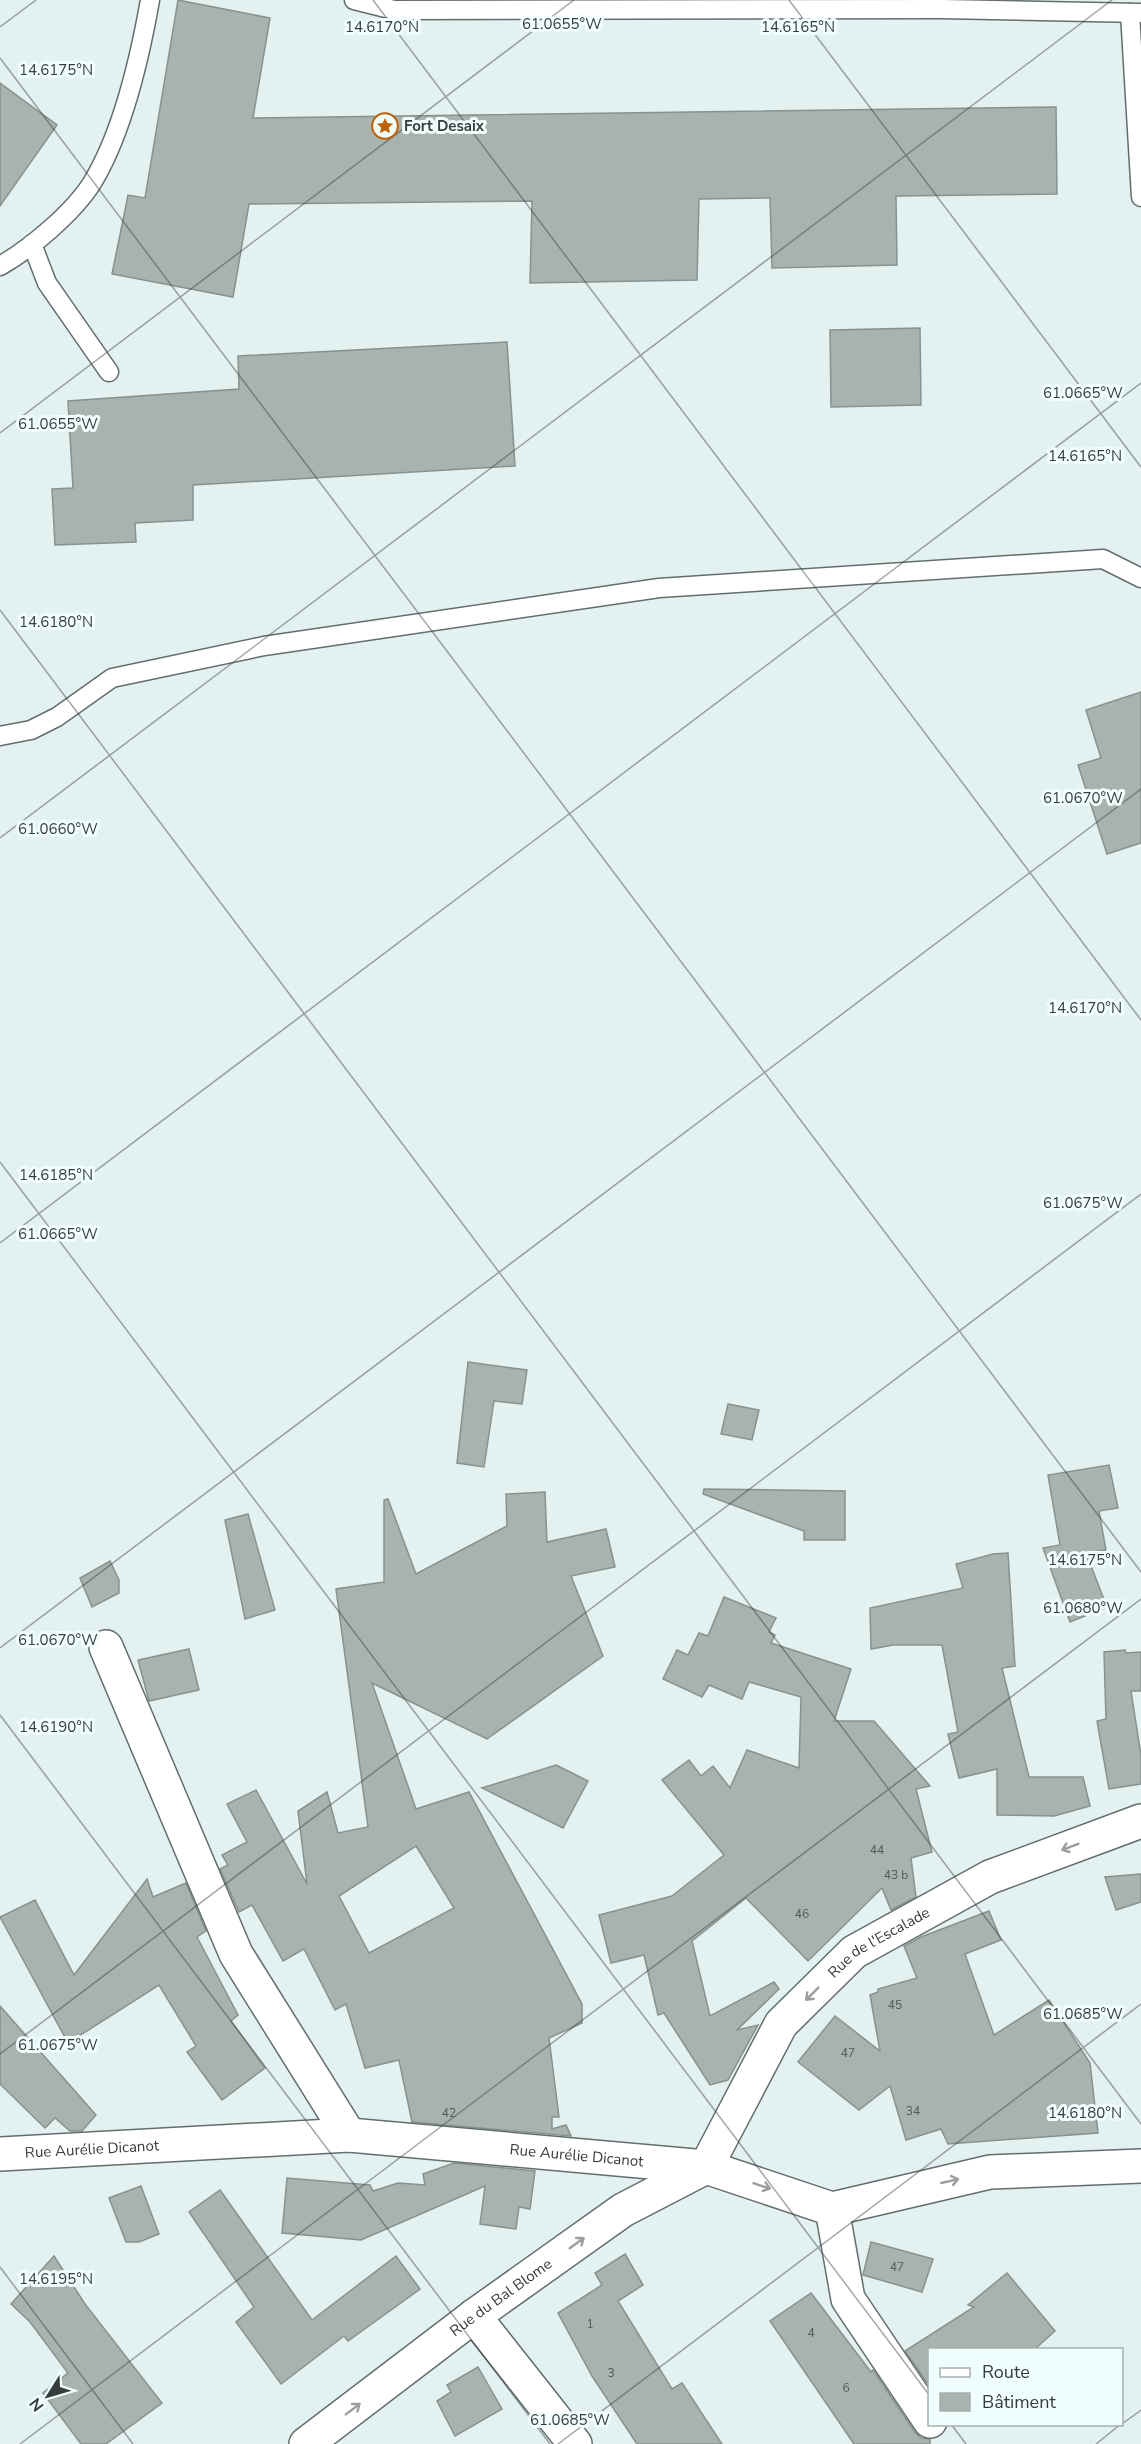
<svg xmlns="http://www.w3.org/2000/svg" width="1141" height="2444" font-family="'Nunito Sans',sans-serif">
	<rect width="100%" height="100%" fill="#e3f1f0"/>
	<!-- building -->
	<g fill="#a8b3ae" stroke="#87928d" stroke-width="1.5" fill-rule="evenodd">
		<path d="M178 0 270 18 253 118 1056 107 1057 194 896 196 897 265 772 268 770 198 699 199 697 280 530 283 532 201 249 204 233 297 112 274 128 195 145 198Z"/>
		<path d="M0 83 57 125 0 206Z"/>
		<path d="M920 328 921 405 831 407 830 330Z"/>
		<path d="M507 342 515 466 193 485V520L135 523 136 542 55 545 52 489 73 488 68 401 239 389 238 356Z"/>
		<path d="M1141 692V843L1107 854 1078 765 1101 758 1086 710Z"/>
		<path d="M468 1362 527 1370 522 1404 494 1401 484 1467 457 1463Z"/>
		<path d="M728 1404 759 1410 752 1440 721 1434Z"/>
		<path d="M1109 1465 1118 1508 1099 1511 1106 1550 1086 1553 1107 1607 1070 1622 1043 1548 1060 1545 1048 1475Z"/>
		<path d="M704 1489 845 1491V1540H804V1531L703 1494Z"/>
		<path d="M545 1492 547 1542 606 1529 615 1567 571 1576 603 1656 487 1739 372 1683 416 1809 469 1792 582 2004V2023L549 2038 559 2117H552V2129L566 2125 571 2136 412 2122 399 2060 365 2068 346 2004 335 2010 304 1949 283 1961 252 1905 239 1912 220 1869 228 1865 222 1855 247 1842 227 1804 256 1790 307 1884 298 1811 327 1792 338 1833 368 1827 336 1589 384 1582V1500L388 1499 416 1574 507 1526 506 1494ZM416 1846 454 1908 369 1953 339 1896Z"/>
		<path d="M248 1514 275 1610 245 1619 225 1520Z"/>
		<path d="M1008 1553 1015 1666 1002 1668 1029 1777H1083L1090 1806 1054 1816 997 1815V1769L959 1778 948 1734 958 1732 942 1645H893L871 1649 870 1608 963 1588 956 1564 993 1554Z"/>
		<path d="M110 1561 119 1580V1593L92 1607 80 1578Z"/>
		<path d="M724 1597 776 1618 769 1632 775 1635 771 1643 851 1669 834 1721H874L930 1786 916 1789 932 1852 911 1858 916 1897 891 1910 882 1888 808 1961 746 1898 692 1941 710 2016 774 1982 779 1989 737 2030 758 2025 728 2080 710 2085 664 2013 658 2015 644 1955 611 1963 599 1915 672 1896 724 1855 662 1780 689 1760 701 1776 713 1766 730 1788 747 1750 799 1768 801 1697 749 1682 742 1699 709 1685 702 1697 663 1679 677 1650 688 1655 699 1633 708 1636Z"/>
		<path d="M189 1649 199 1690 149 1701 138 1660Z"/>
		<path d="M1125 1650 1126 1653 1141 1652V1691H1131L1141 1755V1784L1109 1789 1097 1721 1106 1719 1104 1652Z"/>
		<path d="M556 1765 588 1781 563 1828 482 1788Z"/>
		<path d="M1141 1874V1902L1116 1910 1105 1877Z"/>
		<path d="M147 1879 153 1897 186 1883 206 1931 197 1937 238 2015 231 2021 265 2068 222 2100 187 2052 196 2046 159 1985 68 2043 0 1917 35 1900 74 1975Z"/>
		<path d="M989 1911 1001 1940 965 1954 994 2035 1049 2000 1090 2063 1098 2133 948 2144 941 2129 906 2140 890 2086 859 2110 798 2062 835 2016 880 2051 870 1995 878 1992V1989L917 1978 904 1946 921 1937Z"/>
		<path d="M0 2006 96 2115 82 2131H70L55 2118 45 2128 0 2084Z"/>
		<path d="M454 2163 535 2171 530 2209 519 2207 516 2229 480 2224 485 2186 361 2240 282 2233 287 2178 370 2185 373 2191 398 2183 425 2185 423 2174Z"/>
		<path d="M141 2186 159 2234 139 2242H126L109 2198Z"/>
		<path d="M220 2190 312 2320 396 2256 420 2289 348 2341 344 2336 281 2384 236 2322 254 2307 189 2212Z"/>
		<path d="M871 2242 933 2259 922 2292 863 2275Z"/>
		<path d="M625 2254 643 2285 618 2301 672 2389 682 2383 722 2444H637L592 2376 558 2313 602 2285 595 2273Z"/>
		<path d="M54 2256 85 2304 162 2403 106 2444H81L43 2393 68 2373 30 2322 11 2304Z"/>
		<path d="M1007 2273 1055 2331 1035 2349H930V2387L905 2351 974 2307 968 2305Z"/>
		<path d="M811 2293 871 2372 873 2370 914 2431 921 2438 930 2439V2444H854L770 2321Z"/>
		<path d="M478 2367 502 2409 455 2436 437 2401 451 2392 447 2385Z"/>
	</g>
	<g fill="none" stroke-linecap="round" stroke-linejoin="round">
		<!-- service casing -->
		<g stroke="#626e6e" stroke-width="21">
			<g id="service">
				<path d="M354 0 394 10 942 9 1141 13"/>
				<path d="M1130 13 1141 197"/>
				<path d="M32 244 47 283 109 372"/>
				<path d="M0 266C30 249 73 213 92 183 122 134 140 57 150 0"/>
				<path d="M0 736 31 730 57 717 112 678 264 646 659 588 1103 559 1141 578"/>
			</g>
		</g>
		<!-- minor casing -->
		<g stroke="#626e6e" stroke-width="36">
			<g id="minor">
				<path d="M106 1647 236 1954 349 2135"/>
				<path id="s1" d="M0 2154 349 2135 706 2167 832 2209 990 2172 1141 2166"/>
				<path id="s2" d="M706 2167 781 2024 854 1952 990 1877 1141 1821"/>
				<path d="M832 2209 848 2299 930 2421"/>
				<path d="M474 2316 575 2444"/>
				<path id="s3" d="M306 2444 474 2316 623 2210 706 2167"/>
			</g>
		</g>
		<!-- service -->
		<use href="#service" stroke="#fff" stroke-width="18"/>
		<!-- minor -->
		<use href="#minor" stroke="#fff" stroke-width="33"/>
	</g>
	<!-- one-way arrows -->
	<defs><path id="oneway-shaft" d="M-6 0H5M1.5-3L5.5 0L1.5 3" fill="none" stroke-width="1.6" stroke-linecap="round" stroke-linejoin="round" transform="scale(1.5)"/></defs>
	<g stroke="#9b9e9e">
		<use href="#oneway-shaft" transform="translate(1070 1847) rotate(159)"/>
		<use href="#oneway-shaft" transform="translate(812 1994) rotate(135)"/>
		<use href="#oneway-shaft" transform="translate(950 2181) rotate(-13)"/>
		<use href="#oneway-shaft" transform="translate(762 2186) rotate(18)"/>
		<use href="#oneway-shaft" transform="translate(577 2243) rotate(-36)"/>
		<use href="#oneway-shaft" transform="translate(353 2409) rotate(-37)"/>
	</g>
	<!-- ticks -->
	<path fill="none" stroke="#373c3c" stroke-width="1.5" stroke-opacity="0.45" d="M373 0 1141 1020M789 0 1141 467M0 27 36 0M0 58 1141 1572M0 433 574 0M0 610 1141 2124M0 838 1112 0M0 1162 930 2396M0 1243 1141 383M0 1648 1141 789M0 1715 550 2444M0 2054 1141 1194M0 2267 133 2444M951 2424 966 2444M1122 2424 1141 2410M20 2444 1141 1599M558 2444 1141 2004M1096 2444 1121 2424"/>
	<!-- icons -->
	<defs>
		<g id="sight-ring" transform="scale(1.35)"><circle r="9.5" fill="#f0fefe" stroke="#bd6207" stroke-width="1.5"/><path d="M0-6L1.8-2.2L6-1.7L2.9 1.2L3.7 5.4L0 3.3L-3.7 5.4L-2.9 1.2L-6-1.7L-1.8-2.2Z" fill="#bd6207"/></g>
	</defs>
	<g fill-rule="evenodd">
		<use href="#sight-ring" x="385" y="126"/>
	</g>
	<g text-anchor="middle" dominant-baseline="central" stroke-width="6" stroke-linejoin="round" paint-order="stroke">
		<!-- number labels -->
		<g font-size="12" fill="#535a58">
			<text x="877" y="1850">44</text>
			<text x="896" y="1875">43 b</text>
			<text x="802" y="1914">46</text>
			<text x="895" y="2005">45</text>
			<text x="848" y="2053">47</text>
			<text x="913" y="2111">34</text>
			<text x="449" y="2113">42</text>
			<text x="897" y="2267">47</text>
			<text x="590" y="2324">1</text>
			<text x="811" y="2333">4</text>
			<text x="611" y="2373">3</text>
			<text x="846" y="2388">6</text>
		</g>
		<!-- poi labels -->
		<g font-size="15" font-weight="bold" fill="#373c3c" stroke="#f0fefe" text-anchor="start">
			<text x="404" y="126">Fort Desaix</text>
		</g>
		<!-- street labels -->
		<g font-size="15" fill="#373c3c" stroke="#f0fefe">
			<text stroke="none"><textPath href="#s2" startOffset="290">Rue de l'Escalade</textPath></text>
			<text stroke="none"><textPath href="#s1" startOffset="92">Rue Aurélie Dicanot</textPath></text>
			<text stroke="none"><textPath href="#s1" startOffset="578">Rue Aurélie Dicanot</textPath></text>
			<text stroke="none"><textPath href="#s3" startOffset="244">Rue du Bal Blome</textPath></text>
		</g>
	</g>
	<g font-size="15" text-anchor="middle" fill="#373c3c" stroke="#f0fefe" stroke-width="6" stroke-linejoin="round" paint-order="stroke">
		<text x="562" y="29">61.0655°W</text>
		<text x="382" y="32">14.6170°N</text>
		<text x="798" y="32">14.6165°N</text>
		<text x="56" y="75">14.6175°N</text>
		<text x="1083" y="398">61.0665°W</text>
		<text x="58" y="429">61.0655°W</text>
		<text x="1085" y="461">14.6165°N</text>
		<text x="56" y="627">14.6180°N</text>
		<text x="1083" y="803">61.0670°W</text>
		<text x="58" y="834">61.0660°W</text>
		<text x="1085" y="1013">14.6170°N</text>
		<text x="56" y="1180">14.6185°N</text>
		<text x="1083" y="1208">61.0675°W</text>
		<text x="58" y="1239">61.0665°W</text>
		<text x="1085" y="1565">14.6175°N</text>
		<text x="1083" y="1613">61.0680°W</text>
		<text x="58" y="1645">61.0670°W</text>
		<text x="56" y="1732">14.6190°N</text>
		<text x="1083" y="2019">61.0685°W</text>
		<text x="58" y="2050">61.0675°W</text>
		<text x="1085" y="2118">14.6180°N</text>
		<text x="56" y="2284">14.6195°N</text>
		<text x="570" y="2425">61.0685°W</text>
	</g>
	<!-- legend -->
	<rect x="928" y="2348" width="195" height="78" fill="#f0fefe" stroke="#a6b0b0" stroke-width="1.5"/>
	<rect x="940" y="2368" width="30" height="9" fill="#ffffff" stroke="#a6b0b0" stroke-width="1.5"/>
	<text x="982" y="2378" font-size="18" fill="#373c3c">Route</text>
	<rect x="940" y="2393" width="30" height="18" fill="#a8b3ae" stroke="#a6b0b0" stroke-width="1.5"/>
	<text x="982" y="2408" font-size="18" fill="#373c3c">Bâtiment</text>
	<!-- north arrow -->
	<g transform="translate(48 2396) rotate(233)" stroke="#f0fefe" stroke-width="4.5" paint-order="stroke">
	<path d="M0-4.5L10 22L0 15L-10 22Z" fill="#373c3c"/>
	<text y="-9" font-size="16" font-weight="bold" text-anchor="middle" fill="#373c3c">N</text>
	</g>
</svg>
